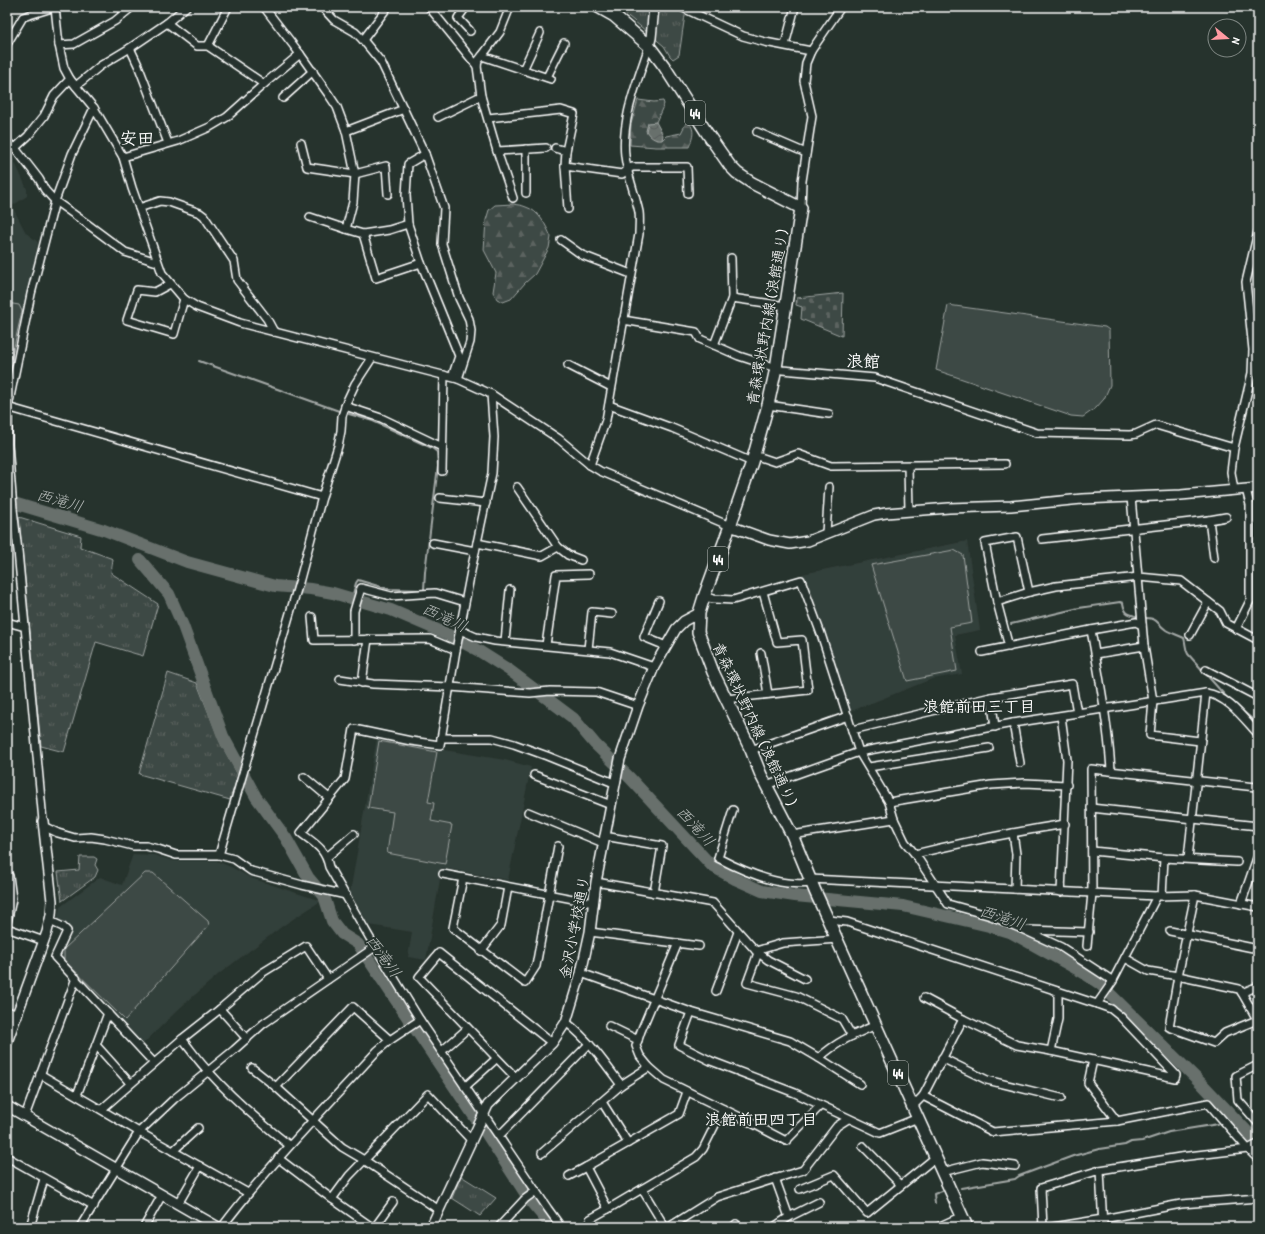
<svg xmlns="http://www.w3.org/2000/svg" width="1265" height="1234" font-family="'Patrick Hand','Klee One',sans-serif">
	<defs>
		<pattern id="grass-tufts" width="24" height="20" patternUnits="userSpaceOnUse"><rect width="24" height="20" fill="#3e4944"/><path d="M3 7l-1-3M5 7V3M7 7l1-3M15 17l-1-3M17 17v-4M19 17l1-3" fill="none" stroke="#5b6460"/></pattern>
		<pattern id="forest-firs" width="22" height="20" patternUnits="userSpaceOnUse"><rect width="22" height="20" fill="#3e4944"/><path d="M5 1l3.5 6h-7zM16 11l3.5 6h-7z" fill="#5b6460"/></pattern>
		<pattern id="cemetery-stones" width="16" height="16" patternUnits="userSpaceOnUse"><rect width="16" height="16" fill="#3e4944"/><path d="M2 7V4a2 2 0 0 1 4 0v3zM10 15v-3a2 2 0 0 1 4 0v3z" fill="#5b6460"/></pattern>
		<pattern id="water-waves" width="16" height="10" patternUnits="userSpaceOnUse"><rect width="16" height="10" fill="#67706c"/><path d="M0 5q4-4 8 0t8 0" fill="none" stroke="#575a59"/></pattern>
	</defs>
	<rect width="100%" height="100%" fill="#26332d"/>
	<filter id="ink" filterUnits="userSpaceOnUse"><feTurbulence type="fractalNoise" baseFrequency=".025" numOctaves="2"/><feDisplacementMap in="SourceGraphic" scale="8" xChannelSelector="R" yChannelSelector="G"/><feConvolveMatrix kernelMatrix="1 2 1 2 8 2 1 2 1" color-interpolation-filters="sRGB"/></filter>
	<g filter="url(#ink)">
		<!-- built -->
		<g fill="#333f3a">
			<path d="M7 152 13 158 27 189V196L12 206 26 233 38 242 28 293 7 386Z"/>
			<path d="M967 541 980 630 955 635 962 674 932 679 849 712 802 574Z"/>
			<path d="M377 737 438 749 505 760 531 767 508 880 442 868 426 960 408 957 412 932 369 925 350 893Z"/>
			<path d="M133 854 154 855 174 861H217L233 868 251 878 321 901 284 925 219 974 181 1007 142 1045 59 957 72 930 57 920 60 907 100 877 122 885Z"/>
		</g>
		<!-- grass -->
		<g fill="url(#grass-tufts)" stroke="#9ea4a2">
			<path d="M617 7H687C683 22 682 39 679 55L673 59 670 56 664 46Z"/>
			<path d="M19 517 81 536 80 547 113 559 111 573 158 604 143 656 96 642 64 752 41 746Z"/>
			<path d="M168 673 197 683 220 742 238 775 230 800 139 774Z"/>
			<path d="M80 857H94L97 859 95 865 98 870 95 877 62 901 58 872 79 870Z"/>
			<path d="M461 1176 496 1198 480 1216 452 1198Z"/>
		</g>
		<!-- forest -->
		<g fill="url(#forest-firs)" stroke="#9ea4a2">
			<path d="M638 100 654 102 663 101 664 104 656 122 654 123 662 140 666 136 681 133 687 121C696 129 693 137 689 147H656L630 145 631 124Z"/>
			<path d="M513 204C517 205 522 205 526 207 539 211 546 225 551 237L549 248 535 274 525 283 511 299 503 302 497 299 493 292 496 273 484 250 486 220 489 210 495 205Z"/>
		</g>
		<!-- cemetery -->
		<path fill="url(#cemetery-stones)" stroke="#9ea4a2" d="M843 293 842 336 801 319 802 307 796 305 797 298Z"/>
		<!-- garden -->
		<g fill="#3e4944" stroke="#9ea4a2">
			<path d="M7 303 19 305 22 311 7 377Z"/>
			<path d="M948 305 1105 327 1109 330 1110 385 1104 399 1096 408 1083 417 1071 416 936 370Z"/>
			<path d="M954 550 963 555 972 623 950 627 957 671 907 681 871 565Z"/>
			<path d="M379 741 437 752 428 802 434 803 431 821 452 825 445 864 387 853 393 812 368 808Z"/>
			<path d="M145 873H153L208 921 209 925 125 1020 64 960V949Z"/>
		</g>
		<!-- water -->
		<path fill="url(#water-waves)" stroke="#a4a9a7" d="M656 122 663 135 662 140C655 141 650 137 646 131L648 123Z"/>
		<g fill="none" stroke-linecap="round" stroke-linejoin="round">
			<!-- stream -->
			<g stroke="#a4a9a7" stroke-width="2">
				<path d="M199 361 339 411"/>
				<path d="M349 414 373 421 432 448 437 452 438 466 425 572 424 590 388 589 358 580 356 583 352 598"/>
				<path d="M1143 618C1159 618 1155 622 1166 630 1171 633 1178 635 1184 638 1186 644 1185 649 1188 654L1229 700"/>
				<path d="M1011 624 1079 608 1120 602 1123 603C1125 615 1129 614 1139 617"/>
				<path d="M1232 702 1258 724"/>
				<path d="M1226 1117 1230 1113"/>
				<path d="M961 1188 1015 1179 1019 1176 1073 1156 1099 1149 1125 1145 1131 1142 1142 1141 1169 1132 1218 1124"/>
				<path d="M935 1203 934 1194 942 1191"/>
			</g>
			<!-- river -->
			<g stroke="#67706c" stroke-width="12">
				<path d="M7 501 104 530 187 562 275 586 311 589 333 593 391 610 447 634 479 651 509 670 573 718 595 744 630 778 712 866 735 879 762 891 795 896 903 906 989 926 1012 933 1084 973 1100 984 1202 1084 1258 1143"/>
				<path d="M140 560 169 594 183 626 223 736 256 797 286 838 308 877 324 896 332 921 342 934 358 944 476 1119"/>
				<path d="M484 1130 531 1202 552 1227"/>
			</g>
			<!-- minor casing -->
			<g stroke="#fff" stroke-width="10">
				<g id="minor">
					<path d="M55 7 59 45 64 68 70 79 94 108 123 157 132 188 162 273 184 299 197 307 240 323 458 379 491 394 559 439 590 465 600 471 730 526"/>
					<path d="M264 7 300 54 329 95 337 107 346 131 355 174 353 202 346 229 363 234 389 230 408 224 406 195 408 164 425 154"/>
					<path d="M322 7 334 20 355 32 363 40 381 62 425 154 438 191 444 208 442 244 459 298 469 319 471 331 470 342 458 379"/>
					<path d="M429 7 477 66 481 96 497 151 513 198"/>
					<path d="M466 7 458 18 470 31"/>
					<path d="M654 7H662"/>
					<path d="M681 7 743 36 765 42 811 51"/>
					<path d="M167 23 197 46H208L264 84"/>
					<path d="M363 40 387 8"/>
					<path d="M7 44 23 17 55 7"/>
					<path d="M59 45 74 44 115 21 132 7"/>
					<path d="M785 45 795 7"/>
					<path d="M208 46 228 7"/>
					<path d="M130 48 138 65 168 143"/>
					<path d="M482 56 500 32 510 7"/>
					<path d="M477 66 478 61 482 56 551 79"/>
					<path d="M523 70 540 33"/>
					<path d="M547 77 564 43"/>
					<path d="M76 86 100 66 130 48 167 23 186 7"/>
					<path d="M283 98 313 71"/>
					<path d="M438 117 481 96"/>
					<path d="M488 118 561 110 574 114 566 151 565 166"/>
					<path d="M346 131 404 109"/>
					<path d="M757 132 806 153"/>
					<path d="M7 142 15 148 39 179 45 190 55 201 86 223 125 252 157 262"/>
					<path d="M301 143 307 167 355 174 386 166 388 194"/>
					<path d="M15 148 28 136 44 116 54 96 70 79"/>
					<path d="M555 148 566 151"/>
					<path d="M526 149V193"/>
					<path d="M497 151 546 148"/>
					<path d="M123 157 178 141 210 127 227 117 264 84 300 54"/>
					<path d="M139 208 160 201 169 202 200 213 204 216 234 261 237 280 267 319 274 332"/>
					<path d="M801 208 802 181 812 116 804 81 806 63 811 51 841 7"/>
					<path d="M568 209 565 166 622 174 632 167H687L688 193"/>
					<path d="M310 217 346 229"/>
					<path d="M408 224 421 263 459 356 452 377"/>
					<path d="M363 234 376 278 421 263"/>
					<path d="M561 240 582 255 631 274"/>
					<path d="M170 284 155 292 137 290 127 320 174 334 184 299"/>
					<path d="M732 298 786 306"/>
					<path d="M623 320 696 332 700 339 714 345 739 356 776 368 782 370 875 378 1037 433 1130 435 1136 434 1156 425 1234 448"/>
					<path d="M714 345 732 298 731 258"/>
					<path d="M568 365 611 387"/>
					<path d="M491 394 494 437 492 473 472 566 456 650 440 745 411 741 354 729 345 779 301 833C315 844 325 848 329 867L375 947 420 1020 548 1209 561 1227"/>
					<path d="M609 405 672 428 752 462"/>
					<path d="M768 405 829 414"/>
					<path d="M345 406 381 418 442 447"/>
					<path d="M7 407 322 497"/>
					<path d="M754 455 775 462 798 454 831 466 1005 464"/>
					<path d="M590 465 606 420 639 234C639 227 640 219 639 212 635 193 627 175 625 156 621 118 638 81 649 46"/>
					<path d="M908 466 909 511"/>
					<path d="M442 471 444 375"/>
					<path d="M517 487 558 547 568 555 581 560"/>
					<path d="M1234 490 1231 472 1234 448 1252 373 1253 350 1246 282 1258 232"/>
					<path d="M1131 497 1144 646 1153 701 1150 735 1200 741"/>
					<path d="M440 498 486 503"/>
					<path d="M1209 520 1226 517"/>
					<path d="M826 533 829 487"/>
					<path d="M1042 539 1209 520 1214 558"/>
					<path d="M433 543 475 551"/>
					<path d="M477 543 542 556 558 547"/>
					<path d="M704 597 714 599 733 600 801 580 821 634 859 752 889 802 894 819 905 842 915 854 948 904 991 916 1024 930 1061 947 1113 981"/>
					<path d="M659 601 644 637 666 646"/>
					<path d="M997 602 1029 592 1056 586 1139 577 1181 581 1220 611 1226 623 1258 640"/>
					<path d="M312 617 314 640 430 639 456 650"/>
					<path d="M7 622 25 627"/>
					<path d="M1236 629 1250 601V505L1246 489"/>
					<path d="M460 630 476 637 495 641 610 652 654 667"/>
					<path d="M1091 630C1099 676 1108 723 1111 770"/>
					<path d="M1190 635 1208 602"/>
					<path d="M354 640V611L361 588 391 596 435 593 465 602"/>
					<path d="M505 641 510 590"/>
					<path d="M546 645 556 575 589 574"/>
					<path d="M1009 647 997 602 985 543 1017 537 1029 592"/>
					<path d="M588 649 592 612 612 614"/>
					<path d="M982 652 1091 630 1136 622 1142 625"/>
					<path d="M761 653 768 694"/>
					<path d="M1096 654 1144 646"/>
					<path d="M1206 670 1258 697"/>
					<path d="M340 679 373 684 450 687 530 693 550 691 596 692 638 706"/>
					<path d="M362 683 368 639"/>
					<path d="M991 697 995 727"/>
					<path d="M726 699 808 690 802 640 777 642 763 592"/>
					<path d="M1061 716 1067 760 1061 892"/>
					<path d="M1013 723 1020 763"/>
					<path d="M852 730 991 697 1072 684 1077 713"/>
					<path d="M441 738H492L514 744 547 756 614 783"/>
					<path d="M751 750 848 716"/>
					<path d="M869 767 989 748"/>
					<path d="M534 775 611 805"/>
					<path d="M304 777 329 798"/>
					<path d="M766 785 859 752 1013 723 1206 693C1228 696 1244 719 1258 734"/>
					<path d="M889 802 991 785 1025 783 1067 785"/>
					<path d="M1091 808 1258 826"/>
					<path d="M733 810 718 858C739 869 763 880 787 883 795 884 804 884 812 883"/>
					<path d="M528 812 603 843"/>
					<path d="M43 821 18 551 13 509 8 444V407L31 294 55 201 72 154 94 108"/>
					<path d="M43 826 58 833 75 838 91 837 105 839 133 846H146L158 849 176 855H219L234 859 251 871 302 885 346 895"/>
					<path d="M1013 833 1016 854 1015 889"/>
					<path d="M792 835 894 819"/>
					<path d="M604 836 662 846 654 893"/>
					<path d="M1092 851 1164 858 1237 862"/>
					<path d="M915 854C964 842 1014 832 1065 824"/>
					<path d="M219 855 300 579 322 497 338 446 341 431 342 416 347 401 355 384 372 358"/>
					<path d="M327 857 354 834"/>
					<path d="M1188 858 1206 693"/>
					<path d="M7 873 9 876 12 899 7 923"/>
					<path d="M443 874 594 903"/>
					<path d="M463 878 453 928 525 983 536 966 558 846"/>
					<path d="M810 879 1092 893 1157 896 1195 895 1258 907"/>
					<path d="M596 882 713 903 756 951 783 943 838 939"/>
					<path d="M1195 895 1178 976 1169 1027 1214 1043 1225 1033 1257 1020"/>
					<path d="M1162 896 1164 858"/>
					<path d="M1241 904 1257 858"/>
					<path d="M829 920 847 922 1097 1004 1111 1009 1121 1017 1176 1075 1175 1078 1051 1051 1017 1045 963 1019 924 998"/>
					<path d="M50 921 63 927 67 931 55 957 154 1063"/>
					<path d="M7 928 44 941"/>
					<path d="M1027 930 1089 932"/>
					<path d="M1170 931 1258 949"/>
					<path d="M590 932 699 946"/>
					<path d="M678 943 641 1031 636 1046 640 1056 649 1067 664 1080 746 1120 786 1141 820 1106"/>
					<path d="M1087 946 1092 893 1091 769 1256 787"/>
					<path d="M481 951 501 925 508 887"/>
					<path d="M756 951 768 960 805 979"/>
					<path d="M758 953 747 983 796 996 842 1019 852 1036"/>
					<path d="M1125 958 1148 971 1178 976 1239 989 1242 993"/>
					<path d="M581 973 691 1012 790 1041 819 1058C836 1042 855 1034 876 1025"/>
					<path d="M1258 986 1242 993 1258 1021"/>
					<path d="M716 991 738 932"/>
					<path d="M1097 1004 1111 984 1157 896"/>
					<path d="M220 1009 247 1039"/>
					<path d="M691 1012 679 1045 711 1061 795 1093 880 1133 918 1118"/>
					<path d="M566 1022C588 1039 605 1063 621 1085"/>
					<path d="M609 1026 638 1040"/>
					<path d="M182 1039C191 1050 199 1062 209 1072 233 1099 261 1123 289 1145"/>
					<path d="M390 1040 353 1007 276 1087 342 1147 364 1160 439 1210"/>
					<path d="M96 1045 130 1083"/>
					<path d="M442 1051 467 1029"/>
					<path d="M1051 1051 1058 1019V992"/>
					<path d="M819 1058 860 1084"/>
					<path d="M942 1058 987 1080 1061 1098"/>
					<path d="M1093 1060 1088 1083 1117 1121"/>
					<path d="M1258 1065 1236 1076 1238 1100 1258 1123"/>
					<path d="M252 1068 276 1087"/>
					<path d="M40 1074 139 1132 248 1193"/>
					<path d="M516 1078 419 977 439 953 552 1043"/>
					<path d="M465 1087 496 1059"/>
					<path d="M687 1092 679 1114 586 1167 608 1209 696 1157 703 1149 723 1109"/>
					<path d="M77 1095 108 1013"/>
					<path d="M923 1096 963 1019"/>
					<path d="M602 1102 628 1143"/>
					<path d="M913 1106 923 1096 993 1132 1117 1121 1208 1103 1248 1149 1258 1159"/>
					<path d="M102 1109 182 1039 220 1009 262 973 306 946 328 979"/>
					<path d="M25 1116 76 978"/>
					<path d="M499 1136 589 1044"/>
					<path d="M863 1146 901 1185"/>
					<path d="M173 1151 198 1128"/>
					<path d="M542 1153 621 1085 649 1067"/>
					<path d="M7 1157 94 1206"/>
					<path d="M278 1158 332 1199 372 1227"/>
					<path d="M1100 1170 1103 1227"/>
					<path d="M942 1172 982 1162 1015 1166"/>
					<path d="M569 1176 586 1167"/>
					<path d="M642 1189 665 1227"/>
					<path d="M800 1189 834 1175 867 1213 936 1157"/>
					<path d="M332 1199 349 1176 428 1094 472 1141"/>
					<path d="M178 1204 200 1166"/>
					<path d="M789 1217 819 1202"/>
					<path d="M590 1219 608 1209"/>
					<path d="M30 1227 44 1179"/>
					<path d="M80 1227 139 1132 174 1099 234 1050 263 1024 375 947"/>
					<path d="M144 1227 162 1195"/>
					<path d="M222 1227C269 1165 324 1109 377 1051L390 1040 420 1020"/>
					<path d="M375 1227 393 1202"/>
					<path d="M499 1227 525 1199 536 1191"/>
					<path d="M669 1227 717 1197 803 1170 837 1126 848 1119"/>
					<path d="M733 1227 736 1224"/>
					<path d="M774 1227 789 1217 775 1178"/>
					<path d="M938 1227 962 1216"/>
					<path d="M1043 1227 1041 1188 1100 1170 1180 1157 1248 1149 1258 1144"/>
					<path d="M1053 1227 1103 1219 1181 1204 1258 1198"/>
				</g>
			</g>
			<!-- tertiary casing -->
			<g stroke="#fff" stroke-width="12">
				<g id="tertiary">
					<path d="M649 46 651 38 654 7"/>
					<path d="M730 526 769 540 790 544 808 541 874 515 886 513 949 508 1011 506 1082 499 1181 495 1258 488"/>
					<path d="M7 1012 17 1016"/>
					<path d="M7 1042 47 932 51 915 52 901 43 821"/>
					<path d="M7 1106 218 1227"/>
					<path d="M431 1227 488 1105 552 1043 566 1022 581 973 590 932 596 882 620 759 638 706 654 667 676 629 684 621 699 613"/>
				</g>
			</g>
			<!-- primary casing -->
			<g stroke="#fff" stroke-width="14">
				<path id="primary" d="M598 7 614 16 649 46 664 66 707 133 730 166 737 173 752 183 801 208 776 368 768 405 752 462 730 526 704 597 699 613 698 632 713 672 751 750 761 775 792 835 815 891 967 1227"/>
			</g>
			<!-- minor -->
			<use href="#minor" stroke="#26332d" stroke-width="7"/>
			<!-- tertiary -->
			<use href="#tertiary" stroke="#26332d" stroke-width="9"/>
			<!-- primary -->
			<use href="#primary" stroke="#26332d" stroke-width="11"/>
		</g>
	</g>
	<g text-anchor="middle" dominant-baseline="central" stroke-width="3.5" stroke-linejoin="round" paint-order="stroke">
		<!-- shield labels -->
		<g fill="#26332d" stroke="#bec2c0" stroke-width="1">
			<rect x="685" y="101" width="20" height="24" rx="3"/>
			<rect x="708" y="547" width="20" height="24" rx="3"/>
			<rect x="888" y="1061" width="20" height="24" rx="3"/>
		</g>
		<g font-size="14" font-weight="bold" fill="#fff">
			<text x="695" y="113">44</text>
			<text x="718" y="559">44</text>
			<text x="898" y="1073">44</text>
		</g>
		<!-- street labels -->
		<g font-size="15" fill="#fff" stroke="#26332d">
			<text transform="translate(767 317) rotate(-80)">青森環状野内線 (浪館通り)</text>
			<text transform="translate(755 724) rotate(65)">青森環状野内線 (浪館通り)</text>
			<text transform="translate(574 927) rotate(-79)">金沢小学校通り</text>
		</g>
		<!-- water labels -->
		<g font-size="16" font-style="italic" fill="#b3b8b6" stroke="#26332d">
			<text transform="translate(60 500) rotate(16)">西滝川</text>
			<text transform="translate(445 617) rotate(25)">西滝川</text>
			<text transform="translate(696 826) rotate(47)">西滝川</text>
			<text transform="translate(1003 917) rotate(18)">西滝川</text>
			<text transform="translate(384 956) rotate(54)">西滝川</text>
		</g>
		<!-- neighbourhood labels -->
		<g font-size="16" font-weight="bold" fill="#fff" stroke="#26332d">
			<text x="979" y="706">浪館前田三丁目</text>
			<text x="761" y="1119">浪館前田四丁目</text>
		</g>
		<!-- quarter labels -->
		<g font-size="17" font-weight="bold" fill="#fff" stroke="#26332d">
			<text x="137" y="137">安田</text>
			<text x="863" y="360">浪館</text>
		</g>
	</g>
	<!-- margin -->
	<rect width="1265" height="1234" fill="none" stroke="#26332d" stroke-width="24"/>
	<rect x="12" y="12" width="1241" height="1210" fill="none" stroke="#fff" stroke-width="1.5" filter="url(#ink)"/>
	<!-- north arrow -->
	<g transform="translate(1227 38) rotate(108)"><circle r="19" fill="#26332d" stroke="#7d8581"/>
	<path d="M0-3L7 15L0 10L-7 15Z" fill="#ff9aa2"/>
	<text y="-6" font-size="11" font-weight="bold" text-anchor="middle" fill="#ffffff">N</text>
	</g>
</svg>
